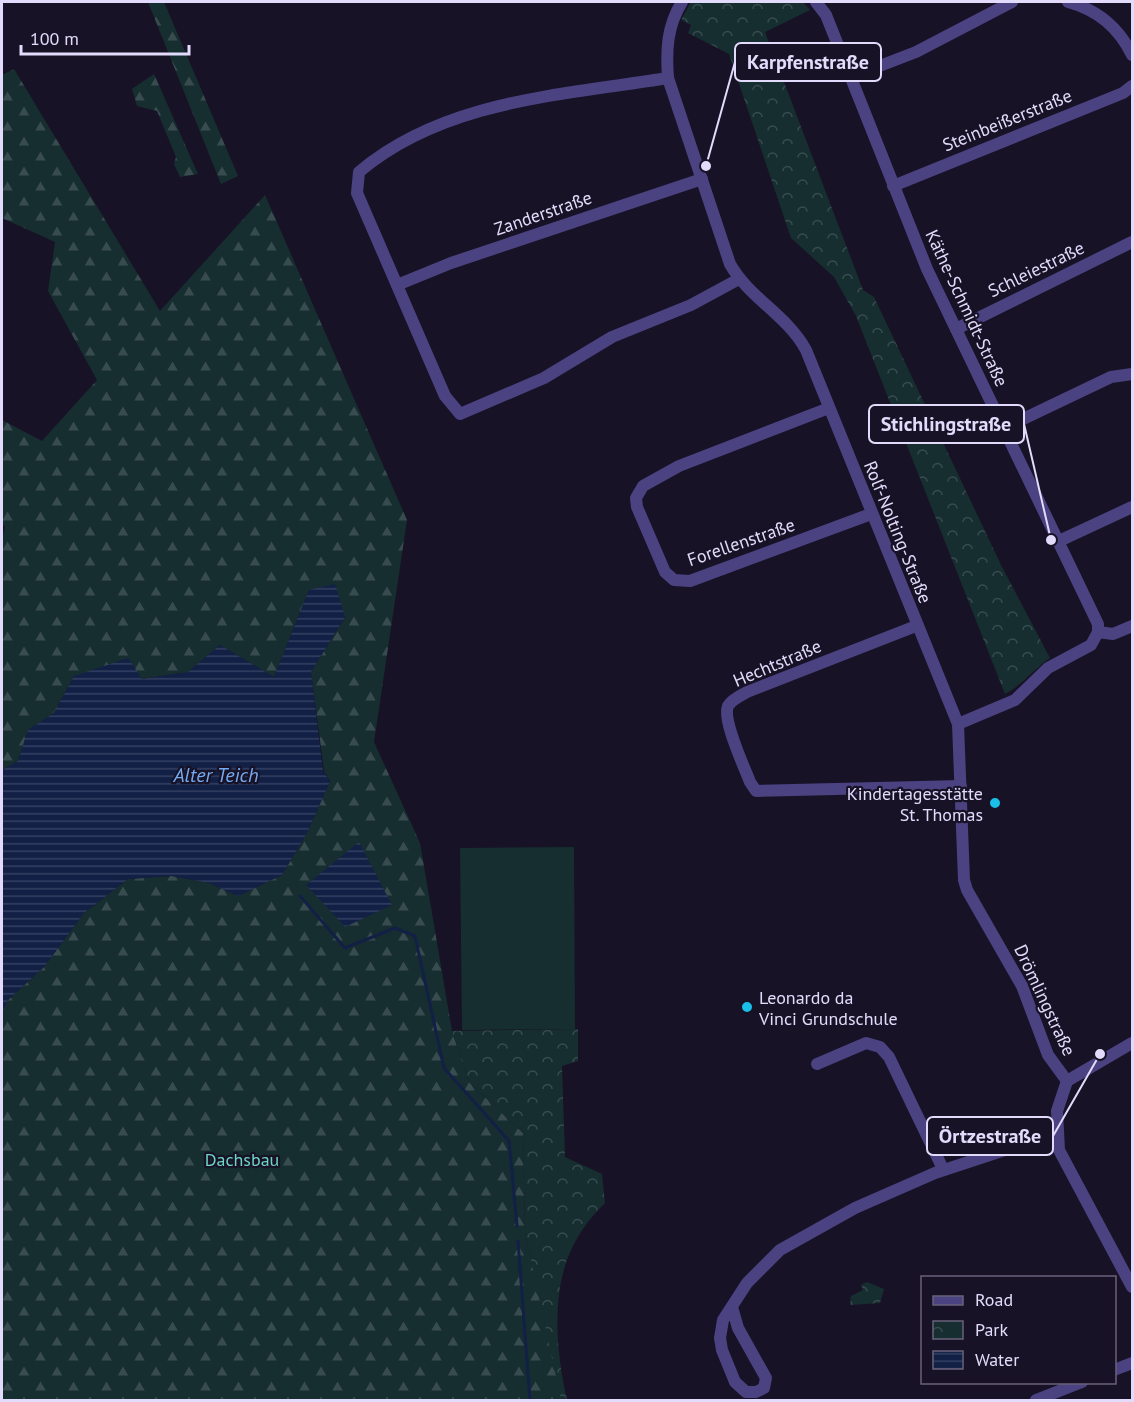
<svg xmlns="http://www.w3.org/2000/svg" width="1134" height="1402" font-family="'PT Sans',sans-serif">
	<defs>
		<pattern id="forest-firs" width="22" height="20" patternUnits="userSpaceOnUse" patternTransform="scale(1.5)"><rect width="22" height="20" fill="#162e30"/><path d="M5 1l3.5 6h-7zM16 11l3.5 6h-7z" fill="#384c4f"/></pattern>
		<pattern id="park-crowns" width="20" height="18" patternUnits="userSpaceOnUse" patternTransform="scale(1.5)"><rect width="20" height="18" fill="#162e30"/><path d="M2 6a3 3 0 1 1 6 0M12 15a3 3 0 1 1 6 0" fill="none" stroke="#384c4f"/></pattern>
		<pattern id="water-rules" width="6" height="5" patternUnits="userSpaceOnUse" patternTransform="scale(1.5)"><rect width="6" height="5" fill="#122046"/><path d="M0 2.5h6" fill="none" stroke="#344062"/></pattern>
	</defs>
	<rect width="100%" height="100%" fill="#181226"/>
	<!-- forest -->
	<g fill="url(#forest-firs)">
		<path d="M148 2H164L238 176 221 184Z"/>
		<path d="M14 69 160 311 265 195 407 520 374 742 420 843 452 1031 469 1082 523 1133 525 1232 562 1400H2V1012L8 1000 44 967 84 913 128 879 172 876 209 883 238 896 282 875 308 831 330 781 324 771 311 672 345 617 309 590 274 677 220 645 188 672 142 679 74 676 54 713 28 730 18 761 2 770V540L5 527 2 523V420L42 441 97 380 48 291 55 242 2 218V75Z"/>
		<path d="M154 74 198 174 180 177 174 164 176 157 157 111 137 106 132 89Z"/>
	</g>
	<!-- park -->
	<g fill="url(#park-crowns)">
		<path d="M691 2H803L810 10 765 32 863 290 874 297 1001 565 1050 658C1034 669 1022 685 1005 694L856 316 834 277 791 238 729 54 688 33 691 25 681 20Z"/>
		<path d="M578 1029V1061L562 1066 565 1157 602 1174 605 1203C593 1215 582 1228 574 1244 550 1289 556 1352 567 1400H561L525 1232 523 1133 469 1082 452 1031Z"/>
		<path d="M867 1282 884 1289 880 1303 850 1305 851 1296 863 1290 861 1285Z"/>
	</g>
	<!-- garden -->
	<path fill="#162e30" d="M574 847 575 1029 462 1030 460 848Z"/>
	<!-- water -->
	<g fill="url(#water-rules)">
		<path d="M335 584 345 617 311 672 323 771 330 781 308 831 282 875 238 896 209 883 172 876 128 879 84 913 44 967 8 1000 2 1012V770L18 761 28 730 54 713 74 676 128 658 142 679 188 672 220 645 274 677 309 590Z"/>
		<path d="M359 842 392 905 345 927 306 885Z"/>
	</g>
	<g fill="none" stroke-linecap="round" stroke-linejoin="round">
		<!-- stream -->
		<g stroke="#122046" stroke-width="3">
			<path d="M300 896 345 948 395 928 415 936 444 1068 509 1141 517 1226"/>
			<path d="M518 1241 530 1400"/>
		</g>
		<!-- minor -->
		<g stroke="#4b4281" stroke-width="12">
			<path d="M682 2C667 26 666 50 668 78L730 264C749 298 787 315 806 350L958 724 964 880 967 890 1022 986 1048 1055 1067 1081"/>
			<path d="M816 2 826 15 927 269 1098 624V632L1091 645 1048 668 1015 700 958 724"/>
			<path d="M1068 2C1098 10 1119 28 1132 55"/>
			<path d="M851 77 916 52 1012 2"/>
			<path d="M668 78C563 95 444 100 359 172L357 193 445 396 460 414 544 378 612 337 691 305 739 279"/>
			<path d="M893 186 1123 93 1132 86"/>
			<path d="M397 285 451 263 702 179"/>
			<path d="M956 329 1132 242"/>
			<path d="M829 408 679 466 643 486 636 498 637 507 665 572 674 580 690 581 871 514"/>
			<path d="M1004 428 1111 377 1132 374"/>
			<path d="M1059 541 1132 507"/>
			<path d="M916 626 747 692C740 696 732 699 728 706 722 720 744 766 750 782L756 791 961 786"/>
			<path d="M1098 632 1113 634 1132 626"/>
			<path d="M817 1064 866 1043 880 1047 889 1057 943 1169"/>
			<path d="M1067 1081 1057 1111 1059 1150 1132 1287"/>
			<path d="M1067 1081 1132 1043"/>
			<path d="M732 1307 738 1328 766 1378 764 1388 756 1392H746L735 1382 722 1350 720 1338 723 1320 747 1283 780 1250 855 1208 935 1173 1056 1133"/>
			<path d="M1114 1370 1132 1363"/>
			<path d="M1036 1400 1082 1382"/>
		</g>
	</g>
	<!-- markers -->
	<g fill="#1abfe8" stroke="#181226" stroke-width="2">
		<circle cx="995" cy="803" r="6"/>
		<circle cx="747" cy="1007" r="6"/>
	</g>
	<g text-anchor="middle" dominant-baseline="central" stroke-width="4.5" stroke-linejoin="round" paint-order="stroke">
		<!-- street labels -->
		<g font-size="18" fill="#e2dbfb" stroke="#181226">
			<text transform="translate(1007 120) rotate(-22)">Steinbeißerstraße</text>
			<text transform="translate(543 213) rotate(-19)">Zanderstraße</text>
			<text transform="translate(1036 269) rotate(-26)">Schleiestraße</text>
			<text transform="translate(967 308) rotate(65)">Käthe-Schmidt-Straße</text>
			<text transform="translate(898 532) rotate(68)">Rolf-Nolting-Straße</text>
			<text transform="translate(741 542) rotate(-19)">Forellenstraße</text>
			<text transform="translate(777 663) rotate(-23)">Hechtstraße</text>
			<text transform="translate(1045 1000) rotate(65)">Drömlingstraße</text>
		</g>
		<!-- poi labels -->
		<g font-size="18" fill="#e2dbfb" stroke="#181226" text-anchor="end">
			<text x="983" y="793">Kindertagesstätte<tspan x="983" dy="21">St. Thomas</tspan></text>
			<text x="759" y="997" text-anchor="start">Leonardo da<tspan x="759" dy="21">Vinci Grundschule</tspan></text>
		</g>
		<!-- park labels -->
		<g font-size="18" fill="#6dd5c5" stroke="#181226">
			<text x="242" y="1159">Dachsbau</text>
		</g>
		<!-- water labels -->
		<g font-size="20" font-style="italic" fill="#73aaf1" stroke="#181226">
			<text x="216" y="775">Alter Teich</text>
		</g>
	</g>
	<!-- callouts -->
	<path fill="none" stroke="#e2dbfb" stroke-width="2" d="M706 166L735 62M1051 540L1024 424M1100 1054L1053 1136"/>
	<g fill="#e2dbfb" stroke="#181226" stroke-width="2">
		<circle cx="706" cy="166" r="6"/>
		<circle cx="1051" cy="540" r="6"/>
		<circle cx="1100" cy="1054" r="6"/>
	</g>
	<g fill="#181226" stroke="#e2dbfb" stroke-width="2">
		<rect x="735" y="43" width="146" height="38" rx="6"/>
		<rect x="869" y="405" width="155" height="38" rx="6"/>
		<rect x="927" y="1117" width="126" height="38" rx="6"/>
	</g>
	<g font-size="20" text-anchor="middle" font-weight="bold" fill="#e2dbfb">
		<text x="808" y="69">Karpfenstraße</text>
		<text x="946" y="431">Stichlingstraße</text>
		<text x="990" y="1143">Örtzestraße</text>
	</g>
	<!-- border -->
	<rect width="1134" height="1402" fill="none" stroke="#e2dbfb" stroke-width="6"/>
	<!-- legend -->
	<rect x="921" y="1276" width="195" height="108" fill="#181226" stroke="#69627b" stroke-width="1.5"/>
	<rect x="933" y="1296" width="30" height="9" fill="#4b4281" stroke="#69627b" stroke-width="1.5"/>
	<text x="975" y="1306" font-size="18" fill="#e2dbfb">Road</text>
	<rect x="933" y="1321" width="30" height="18" fill="url(#park-crowns)" stroke="#69627b" stroke-width="1.5"/>
	<text x="975" y="1336" font-size="18" fill="#e2dbfb">Park</text>
	<rect x="933" y="1351" width="30" height="18" fill="url(#water-rules)" stroke="#69627b" stroke-width="1.5"/>
	<text x="975" y="1366" font-size="18" fill="#e2dbfb">Water</text>
	<!-- scale -->
	<path d="M21 45v9h168v-9" fill="none" stroke="#e2dbfb" stroke-width="3"/>
	<text x="30" y="45" font-size="18" fill="#e2dbfb" stroke="#181226" stroke-width="4.5" paint-order="stroke">100 m</text>
</svg>
